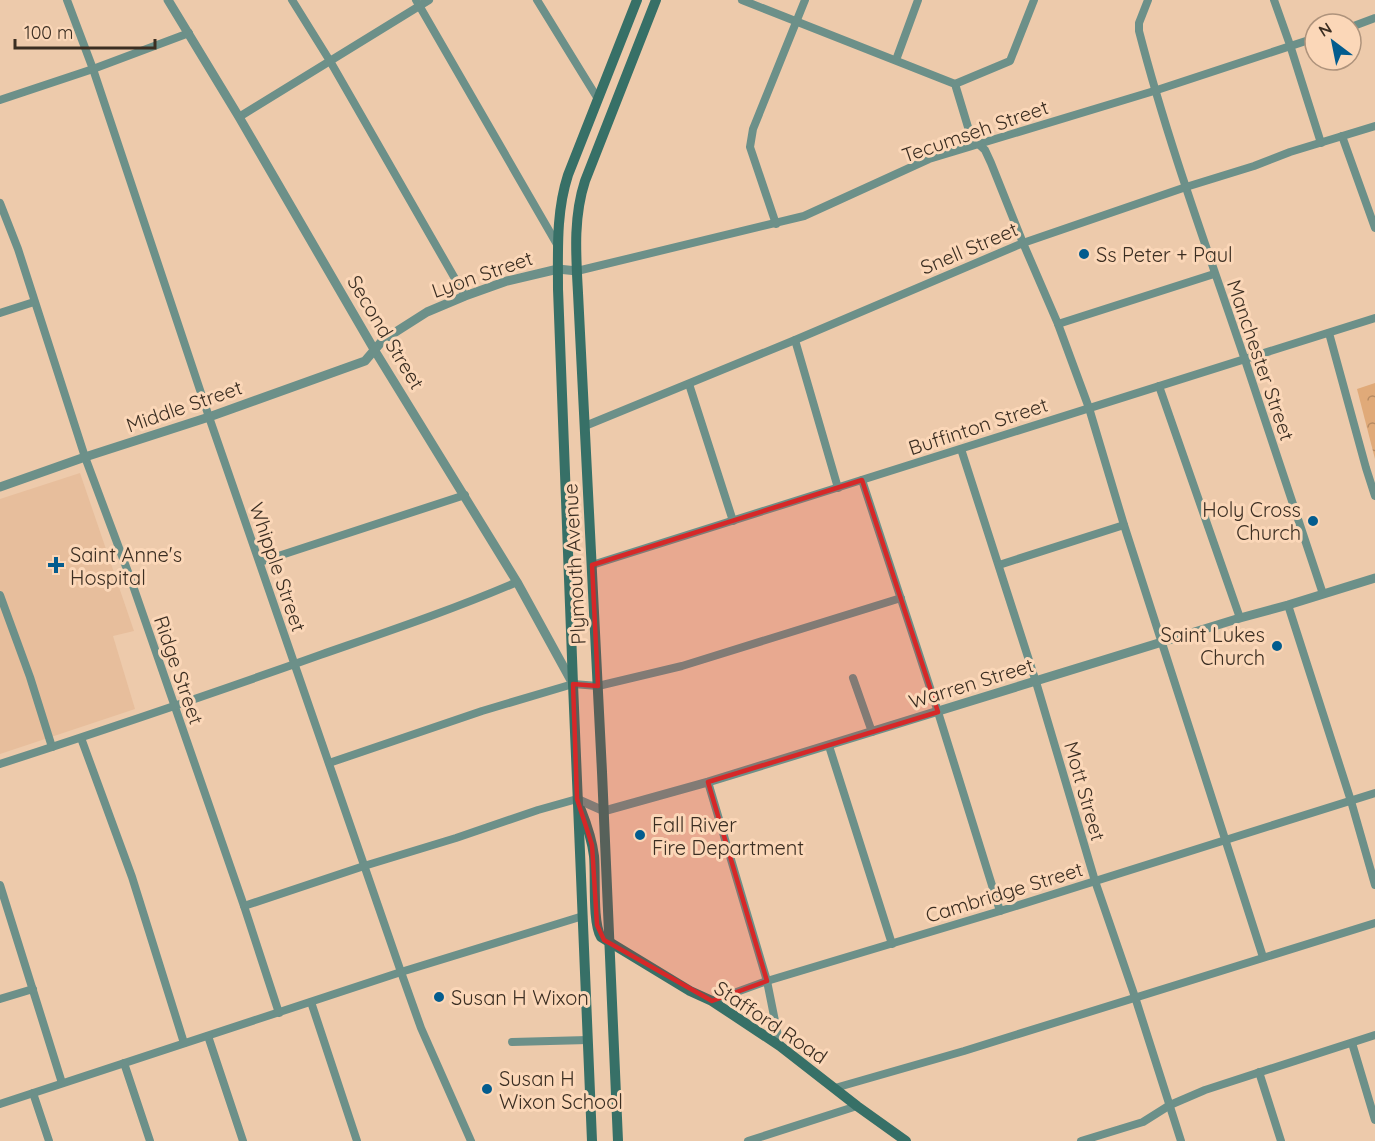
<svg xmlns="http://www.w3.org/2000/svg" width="1375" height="1141" font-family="Quicksand,sans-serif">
	<defs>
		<pattern id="park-crowns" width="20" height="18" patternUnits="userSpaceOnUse" patternTransform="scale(1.5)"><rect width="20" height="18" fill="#e0aa79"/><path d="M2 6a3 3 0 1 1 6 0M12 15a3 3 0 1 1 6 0" fill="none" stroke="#b78b63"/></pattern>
	</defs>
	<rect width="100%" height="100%" fill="#edcaab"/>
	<!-- built -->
	<path fill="#e7be9c" d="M80 473 134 631 113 636 135 709 0 754V499Z"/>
	<!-- park -->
	<path fill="url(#park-crowns)" d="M1375 383V459L1357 389Z"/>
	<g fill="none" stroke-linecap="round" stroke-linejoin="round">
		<!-- minor -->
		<g stroke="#6c9089" stroke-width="8">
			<path d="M67 0 93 69 209 417 401 972 421 1028 471 1141"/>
			<path d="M292 0 330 61 465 296"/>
			<path d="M416 0 558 246"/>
			<path d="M537 0 598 99"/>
			<path d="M742 0 955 84 971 137 985 150 991 163 1023 243 1058 324 1089 408 1124 525 1263 957"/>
			<path d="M1148 0 1139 23V31C1168 143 1208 251 1245 360 1271 438 1297 516 1323 594"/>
			<path d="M1274 0 1290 45 1321 143"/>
			<path d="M1351 27 1375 18"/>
			<path d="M896 60 918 0"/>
			<path d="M955 84 1010 61 1034 0"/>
			<path d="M0 100 93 69 189 33"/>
			<path d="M239 117 429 0"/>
			<path d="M1342 136 1375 228"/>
			<path d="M0 203 18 249 85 457 131 580 244 906 279 1013"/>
			<path d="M776 224 750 147 753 129 805 0"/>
			<path d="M577 271 804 216 929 159 1154 91 1315 38"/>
			<path d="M0 313 34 302"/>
			<path d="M1058 324 1214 274"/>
			<path d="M1329 333 1366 468 1375 496"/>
			<path d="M795 340 838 488"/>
			<path d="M689 384 733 521"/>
			<path d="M1159 386 1240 618"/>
			<path d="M585 426 795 340 1023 243 1186 187 1254 166 1290 152 1375 126"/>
			<path d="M961 449 1036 682 1095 881 1135 997 1181 1141"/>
			<path d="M862 480 938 712 1000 911"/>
			<path d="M260 562 465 495"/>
			<path d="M592 565 1375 318"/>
			<path d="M999 565 1124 525"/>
			<path d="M0 595 30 677 52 747"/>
			<path d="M1288 605 1351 801 1375 885"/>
			<path d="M853 678 872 732"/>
			<path d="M81 738 132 877 184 1043"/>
			<path d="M829 746 892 944"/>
			<path d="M329 763 482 711 573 684 598 686 682 666 901 598"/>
			<path d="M0 764C107 729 214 693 320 655 386 632 452 610 517 582"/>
			<path d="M708 782 767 981 780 1046"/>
			<path d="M0 885 62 1083"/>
			<path d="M244 906 364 866 456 838 538 810 577 799"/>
			<path d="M0 999 33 989"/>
			<path d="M712 1001 767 981 1000 911 1375 793"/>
			<path d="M311 1002 357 1141"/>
			<path d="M208 1036 243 1141"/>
			<path d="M512 1042 588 1040"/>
			<path d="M1352 1043 1375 1120"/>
			<path d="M124 1063 150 1141"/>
			<path d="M1259 1072 1281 1141"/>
			<path d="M835 1088 964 1051 1375 923"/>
			<path d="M33 1093 49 1141"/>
			<path d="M0 1104 401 972 583 916"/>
			<path d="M748 1141 857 1106"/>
			<path d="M1081 1141 1143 1122 1170 1105 1205 1090 1375 1035"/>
		</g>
		<!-- tertiary -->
		<g stroke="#6c9089" stroke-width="9">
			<path d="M168 0 239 117 375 351 517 582 573 684"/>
			<path d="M0 487 85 457 209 417 365 361 383 340 427 312 465 296 507 281 558 269 577 271"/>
			<path d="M577 799 604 811 708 782 1240 618 1288 605 1375 578"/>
		</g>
		<!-- secondary -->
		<g stroke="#377067" stroke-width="10">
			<path d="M581 810C587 825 592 840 594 856 596 876 592 922 601 937L690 991 712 1001 780 1046 857 1106 906 1141"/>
			<path d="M592 1141 573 684 558 289C558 250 556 212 568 175L637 0"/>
			<path d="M618 1141 602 772 578 293C576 255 573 218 585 181L656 0"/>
		</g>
	</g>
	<!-- marked area -->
	<path fill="#d62828" fill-opacity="0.2" stroke="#d62828" stroke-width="4.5" stroke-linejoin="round" d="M862 480 938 712 708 782 767 981 712 1001 604 940 597 925 592 845 577 799 573 684 598 686 592 565Z"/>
	<!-- markers -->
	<g fill="#035c8e" stroke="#fbd7b8" stroke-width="2">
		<circle cx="1084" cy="254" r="6"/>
		<circle cx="1313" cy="521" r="6"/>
		<path d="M53 556h6v6h6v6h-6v6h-6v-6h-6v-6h6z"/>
		<circle cx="1277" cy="646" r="6"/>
		<circle cx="640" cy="835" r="6"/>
		<circle cx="439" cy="997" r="6"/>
		<circle cx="487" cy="1089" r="6"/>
	</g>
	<g text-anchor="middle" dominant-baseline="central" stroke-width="6" stroke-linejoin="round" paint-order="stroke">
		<!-- street labels -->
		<g font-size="20" fill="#3b2e22" stroke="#fbd7b8">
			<text transform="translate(975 131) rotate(-19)">Tecumseh Street</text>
			<text transform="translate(969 248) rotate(-23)">Snell Street</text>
			<text transform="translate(482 274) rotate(-19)">Lyon Street</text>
			<text transform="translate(386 332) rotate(59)">Second Street</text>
			<text transform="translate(1261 360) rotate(71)">Manchester Street</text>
			<text transform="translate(184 406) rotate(-19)">Middle Street</text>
			<text transform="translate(978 426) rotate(-18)">Buffinton Street</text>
			<text transform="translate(574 564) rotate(-93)">Plymouth Avenue</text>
			<text transform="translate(278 567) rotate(71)">Whipple Street</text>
			<text transform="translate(179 670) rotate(71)">Ridge Street</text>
			<text transform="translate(971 683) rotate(-17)">Warren Street</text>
			<text transform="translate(1085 791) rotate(74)">Mott Street</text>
			<text transform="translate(1004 892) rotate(-17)">Cambridge Street</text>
			<text transform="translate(771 1022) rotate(34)">Stafford Road</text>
		</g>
		<!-- poi labels -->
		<g font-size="20" fill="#3b2e22" stroke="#fbd7b8" text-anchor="start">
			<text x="1096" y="254">Ss Peter + Paul</text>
			<text x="1301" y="509" text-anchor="end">Holy Cross<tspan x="1301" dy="23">Church</tspan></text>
			<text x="70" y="554">Saint Anne's<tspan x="70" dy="23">Hospital</tspan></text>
			<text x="1265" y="634" text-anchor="end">Saint Lukes<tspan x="1265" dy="23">Church</tspan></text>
			<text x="652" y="824">Fall River<tspan x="652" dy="23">Fire Department</tspan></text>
			<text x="451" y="997">Susan H Wixon</text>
			<text x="499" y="1078">Susan H<tspan x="499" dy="23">Wixon School</tspan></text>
		</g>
	</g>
	<!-- north arrow -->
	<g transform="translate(1333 42) rotate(328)"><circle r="28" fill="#fbd7b8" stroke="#ae937c" stroke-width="1.5"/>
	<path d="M0-4.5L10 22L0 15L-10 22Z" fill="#035c8e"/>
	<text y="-9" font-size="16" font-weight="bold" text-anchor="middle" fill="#3b2e22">N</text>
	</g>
	<!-- scale -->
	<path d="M15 39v9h140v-9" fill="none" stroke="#3b2e22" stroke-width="3"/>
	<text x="24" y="39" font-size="18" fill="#3b2e22" stroke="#fbd7b8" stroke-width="4.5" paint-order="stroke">100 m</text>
</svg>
